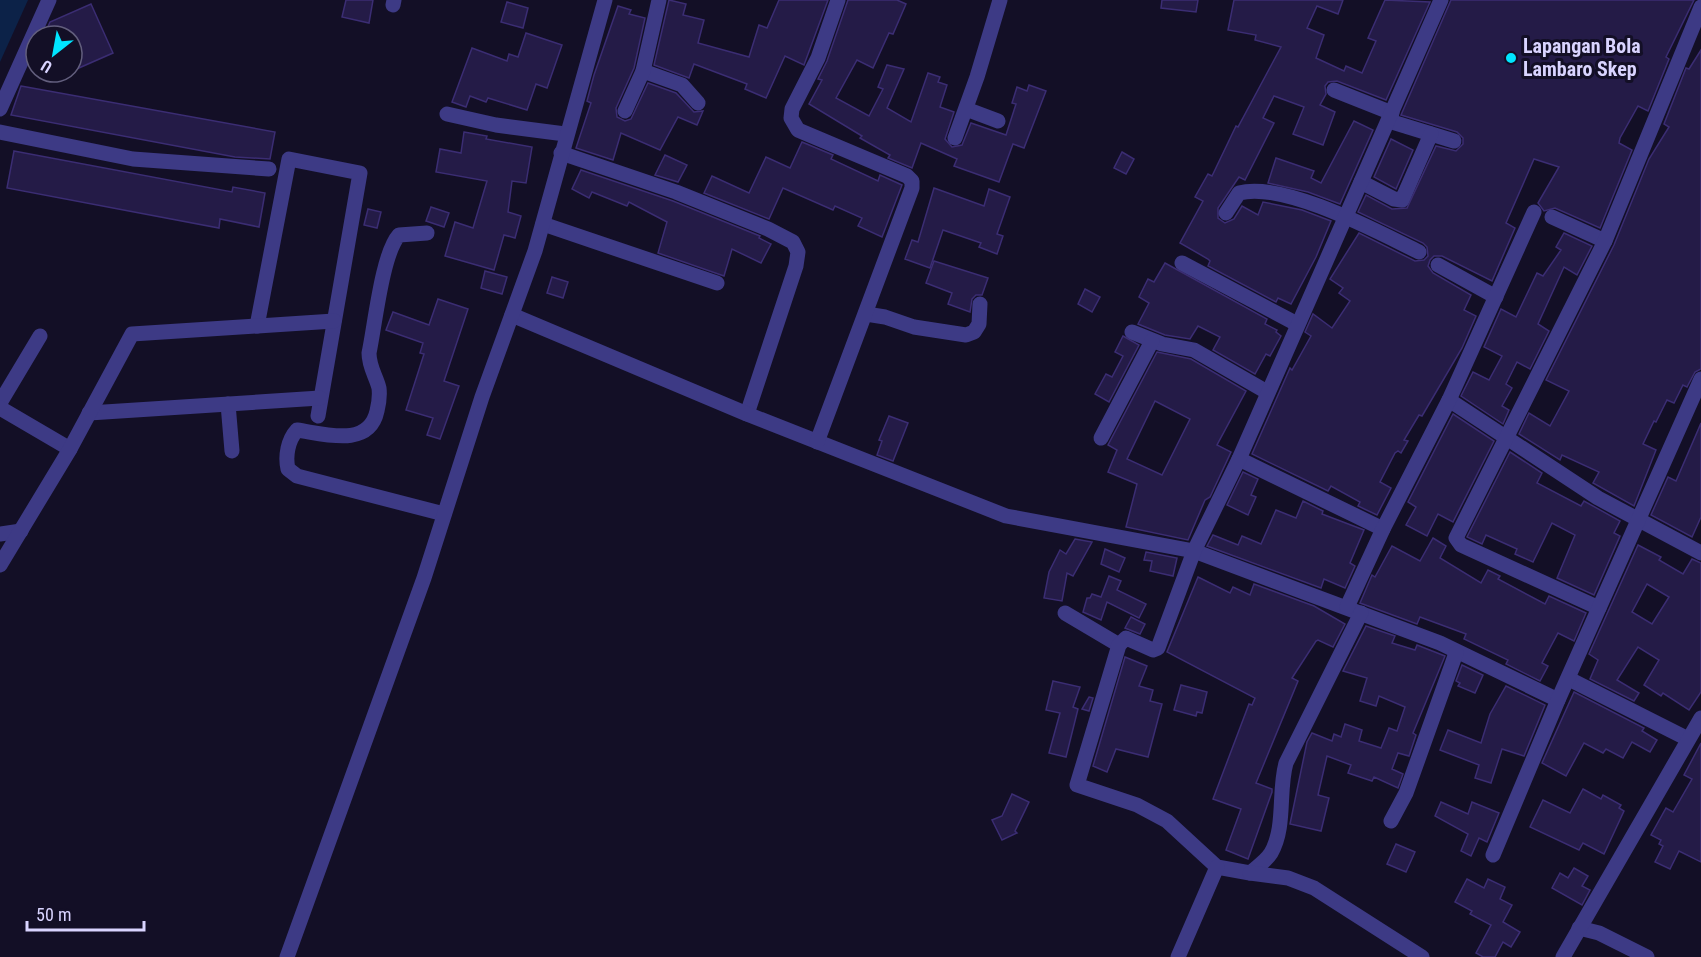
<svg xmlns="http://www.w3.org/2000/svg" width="1701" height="957" font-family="'Roboto Condensed',sans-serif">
	<rect width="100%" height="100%" fill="#130f26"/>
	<!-- water -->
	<path fill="#0c2248" d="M0 0H28L0 62Z"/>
	<!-- building -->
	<g fill="#241b47" stroke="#3b2d73" stroke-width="1.5" fill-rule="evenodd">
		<path d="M346 0H373L369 23 342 17Z"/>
		<path d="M669 0 686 4 683 15 704 20 698 43 749 57 759 25 767 28 779 0H828L804 65 785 56 766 98 745 89 747 84 694 64 689 78 654 65Z"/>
		<path d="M848 0H897L906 4 893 34 889 33 873 68 857 60 836 98 869 116 883 89 878 87 887 65 904 69 887 108 911 122 928 73 940 77 938 82 947 85 940 107 954 112 945 139 952 147 962 145 971 123 1006 135 1016 104 1012 103 1017 87 1027 91 1029 85 1046 91 1024 148 1013 144 999 182 954 166 957 159 921 143 912 168 888 158 890 155 860 138 862 136 809 104 822 80 818 79 827 61Z"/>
		<path d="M1162 0H1198L1196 12 1161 8Z"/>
		<path d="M1234 0H1343L1338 14 1317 6 1307 28 1324 35 1316 58 1344 71 1346 66 1362 73 1376 41 1368 38 1385 0 1430 2 1386 100 1337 81 1328 82 1325 86 1326 94 1320 105 1335 112 1323 145 1293 134 1304 107 1274 96 1263 118 1274 123 1245 180 1239 177 1218 208V218L1225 223 1234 219 1242 206 1258 215 1263 202 1302 210 1331 221 1316 257 1291 304 1278 298 1276 302 1208 266 1210 261 1208 259 1180 243 1203 201 1195 197 1208 174 1212 176 1236 126 1238 127 1281 47 1255 40 1256 35 1228 30Z"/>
		<path d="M1451 0H1694L1666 57 1669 59 1648 111 1638 106 1620 138 1619 143 1632 150 1600 228 1555 208 1544 211 1538 203 1559 167 1534 159 1506 223 1515 228 1492 281 1442 256H1434L1430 260 1428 266 1433 273 1471 295 1464 310 1476 316 1462 348 1422 416 1419 415 1404 440 1408 441 1401 453 1398 451 1395 453 1380 482 1391 488 1377 515 1358 506 1360 502 1331 486 1328 491 1252 454 1290 368 1292 370 1311 336 1305 332 1313 314 1332 328 1350 301 1339 293 1343 288 1330 279 1359 233 1415 261 1424 260 1428 256 1427 247 1423 243 1358 212 1366 195 1392 209 1407 208 1436 146 1456 151 1463 144V138L1457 132 1401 115Z"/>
		<path d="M507 2 528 8 523 28 501 22Z"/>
		<path d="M91 4 113 53 72 71V36H44L50 22Z"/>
		<path d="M618 6 631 10 629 14 645 18 634 68 616 108 617 117 625 121 631 119 648 83 676 93 694 112 703 111 697 125 678 117 660 150 621 133 613 160 576 148 591 103 587 101 594 75Z"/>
		<path d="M526 33 562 45 547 88 536 84 527 110 488 98 486 102 470 96 466 107 452 102 472 48 507 61 509 54 518 57Z"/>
		<path d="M1701 50V369L1695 372 1687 387 1683 385 1674 403 1667 400 1656 422 1654 421 1643 444 1656 450 1634 506 1593 483 1599 472 1562 455 1560 460 1519 434 1529 413 1550 426 1569 391 1546 380 1614 245 1649 159 1669 127 1664 124 1686 68 1689 69Z"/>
		<path d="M21 86 275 132 270 159 235 157 11 115Z"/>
		<path d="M1354 121 1373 130 1340 204 1308 192 1268 183 1276 158 1314 171 1311 178 1321 183Z"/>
		<path d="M464 132 487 136 486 139 532 147 526 183 512 181 508 212 521 216 515 238 504 235 494 270 445 256 455 222 473 228 487 181 436 172 440 149 461 153Z"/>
		<path d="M1391 139 1413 150 1396 189 1374 177Z"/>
		<path d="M802 142 833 155 831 159 878 181 880 175 902 185 882 237 858 226 862 218 835 206 833 210 783 188 769 219 704 193 712 176 749 193 766 157 790 168Z"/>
		<path d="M14 151 232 192 233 187 265 193 259 227 220 219 219 228 7 188Z"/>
		<path d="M1122 152 1134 159 1126 174 1114 168Z"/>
		<path d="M665 155 687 165 678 182 655 175Z"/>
		<path d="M581 170 673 201 760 236 759 238 771 244 761 263 732 249 724 276 658 253 667 222 629 202 627 206 592 192 589 198 572 189Z"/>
		<path d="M934 188 984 206 989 189 1010 197 997 234 1003 236 997 254 979 247 981 243 943 230 930 268 905 259 912 240 918 242Z"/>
		<path d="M431 207 449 213 444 227 426 221Z"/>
		<path d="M368 209 381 212 377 228 364 225Z"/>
		<path d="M1564 233 1592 246 1577 275 1564 267 1538 324 1549 331 1530 369 1517 362 1506 384 1512 388 1502 406 1509 410 1503 424 1461 396 1473 372 1489 380 1502 356 1484 347 1501 309 1516 317 1537 273 1543 276 1561 250 1556 247Z"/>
		<path d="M934 261 988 278 982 295H976L972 299 970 312 948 304 952 293 926 283Z"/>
		<path d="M1165 263 1267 319 1265 324 1277 330 1276 332 1281 336 1270 356 1266 354 1255 374 1213 350 1220 337 1198 326 1190 339 1165 335 1138 324 1149 303 1139 297 1148 279 1154 282Z"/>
		<path d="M485 271 507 277 502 294 481 288Z"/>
		<path d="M552 277 568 282 563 298 547 293Z"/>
		<path d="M1085 289 1100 297 1092 312 1078 304Z"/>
		<path d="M438 299 468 309 444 381 459 386 440 439 427 435 433 418 406 410 424 354 420 353 423 343 386 330 393 312 429 325Z"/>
		<path d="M1123 336 1139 345 1109 402 1095 394 1106 374 1112 377 1123 356 1115 352Z"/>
		<path d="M1157 352 1191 359 1246 391 1217 445 1231 452 1210 497 1205 500 1188 540 1126 527 1137 484 1108 472 1117 450 1108 445ZM1155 401 1190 419 1162 475 1127 459Z"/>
		<path d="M1453 414 1494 441 1453 522 1438 514 1427 536 1406 525 1416 507 1408 502Z"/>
		<path d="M889 416 908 423 893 461 877 455 882 441 879 440Z"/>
		<path d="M1701 423V517L1692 537 1651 515 1668 477 1676 481Z"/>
		<path d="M1510 452 1542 473 1537 483 1581 506 1584 501 1620 521 1614 533 1620 536 1594 595 1557 578 1575 535 1552 523 1533 562 1515 554 1517 549 1486 535 1482 544 1467 537Z"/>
		<path d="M1243 472 1258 479 1251 495 1256 497 1248 515 1227 505Z"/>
		<path d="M1303 501 1323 511 1322 514 1364 530 1350 563 1355 566 1345 588 1324 579 1321 588 1207 546 1213 535 1238 545 1242 536 1261 544 1276 510 1296 518Z"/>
		<path d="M1433 538 1446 546 1440 558 1481 583 1488 570 1500 576 1498 579 1545 604 1549 596 1586 613 1574 641 1558 633 1542 663 1548 666 1540 681 1506 664 1508 660 1464 639 1466 634 1420 617 1417 624 1360 603 1372 575 1375 577 1392 546 1420 561Z"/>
		<path d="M1075 539 1092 542 1073 576 1067 573 1062 601 1044 598 1049 572 1060 550 1066 554Z"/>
		<path d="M1638 545 1661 557 1659 560 1683 574 1692 559 1701 563V692L1689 710 1663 693 1661 696 1644 685 1659 660 1638 647 1617 680 1639 693 1634 701 1590 679 1598 660 1589 654ZM1647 584 1669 597 1652 624 1632 612Z"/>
		<path d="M1105 549 1125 558 1119 572 1101 564Z"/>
		<path d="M1146 552 1177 558 1173 576 1150 571 1152 561 1144 560Z"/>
		<path d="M1109 576 1121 581 1117 590 1146 604 1139 618 1107 602 1101 620 1083 612 1087 598H1090L1092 594 1101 597Z"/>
		<path d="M1198 577 1230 593 1233 587 1250 595 1254 584 1314 606 1345 624 1333 647 1318 640 1316 641 1292 678 1298 681 1256 783 1272 789V792L1248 859 1226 850 1241 809 1213 799 1249 704 1252 705 1255 698 1167 652Z"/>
		<path d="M1131 617 1145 624 1140 634 1125 628Z"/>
		<path d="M1366 626 1395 636 1392 643 1415 650 1417 645 1445 656 1413 733 1416 735 1409 756 1398 753 1392 769 1403 774 1398 788 1374 777 1372 781 1348 773 1351 765 1327 756 1318 795 1329 798 1321 831 1290 824 1307 742 1312 733 1332 741 1334 734 1341 737 1345 724 1362 730 1359 741 1381 748 1389 728 1397 731 1405 707 1379 696 1376 706 1360 701 1367 678 1343 671Z"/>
		<path d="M1125 657 1147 666 1139 686 1153 690 1150 701 1162 704 1148 757 1116 749 1107 772 1093 766Z"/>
		<path d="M1462 665 1483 675 1475 693 1458 686 1460 683 1456 681Z"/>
		<path d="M1053 681 1080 687 1073 707 1078 709 1066 757 1049 753 1060 713 1046 710Z"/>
		<path d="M1181 685 1207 692 1202 713 1197 712 1196 716 1174 710Z"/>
		<path d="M1506 686 1545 705 1524 756 1502 749 1491 783 1475 778 1479 765 1440 750 1448 730 1481 743 1490 714Z"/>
		<path d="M1574 692 1644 728 1642 731 1657 740 1650 752 1632 742 1623 758 1606 749 1603 753 1584 743 1566 776 1542 763Z"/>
		<path d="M1089 697 1093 698 1089 711 1082 709Z"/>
		<path d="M1701 743V862L1679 851 1670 869 1655 862 1663 846 1659 844 1661 840 1651 835 1666 808 1673 812 1692 779 1684 775Z"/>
		<path d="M1583 789 1601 799 1603 795 1621 805 1619 808 1624 811 1604 854 1583 843 1579 850 1530 827 1543 800 1570 813Z"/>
		<path d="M1012 794 1029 802 1015 831 1017 833 1002 840 992 820 1002 816Z"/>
		<path d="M1441 802 1468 814 1472 802 1499 813 1487 842 1479 838 1471 856 1461 851 1468 834 1435 816Z"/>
		<path d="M1396 844 1415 852 1406 872 1387 864Z"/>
		<path d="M1574 868 1588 876 1582 886 1590 890 1582 905 1552 888 1560 873 1568 878Z"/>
		<path d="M1467 879 1484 888 1488 879 1505 887 1500 899 1512 905 1503 922 1520 932 1511 947 1503 942 1495 957H1483L1476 953 1491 925 1470 914 1472 911 1455 902Z"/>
	</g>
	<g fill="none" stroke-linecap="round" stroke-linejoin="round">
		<!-- minor -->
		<g stroke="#3d3a85" stroke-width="15">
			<path d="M393 5 394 0"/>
			<path d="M643 71 682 85 698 103"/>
			<path d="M1334 90 1392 113"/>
			<path d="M0 109 49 0"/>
			<path d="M966 109 998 121"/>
			<path d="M625 111 643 71 659 0"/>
			<path d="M447 114 496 125 565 134"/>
			<path d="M1389 121 1454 141"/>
			<path d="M0 132 133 159 269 169"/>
			<path d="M955 138 977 77 1000 0"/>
			<path d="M561 153 676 192 768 229 793 242 798 252 796 266 747 414"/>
			<path d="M1361 182 1394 199 1402 200 1431 134"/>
			<path d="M1226 213 1239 193C1284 181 1378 232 1419 252"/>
			<path d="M1552 217 1605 241"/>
			<path d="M543 224 717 283"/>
			<path d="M427 233 399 235C382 254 375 325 369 353 369 367 376 376 379 388 380 396 379 403 377 411 369 448 325 434 297 430 288 440 285 456 288 469L297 476 444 514"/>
			<path d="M1182 263 1297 324"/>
			<path d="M1438 265 1496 297"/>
			<path d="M866 314 885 317 914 327 966 335 974 332 979 324 980 304"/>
			<path d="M512 315 747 414 1006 516 1194 551 1440 643 1558 700"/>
			<path d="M257 326 289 159 360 173 318 416"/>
			<path d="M1132 332 1162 344 1194 350 1267 392"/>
			<path d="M1449 400 1598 498 1701 553"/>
			<path d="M0 403 40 336"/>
			<path d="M228 404 232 451"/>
			<path d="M0 408 70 449"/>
			<path d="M89 413 320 398"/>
			<path d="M1101 438 1152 341"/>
			<path d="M817 442 912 188V181L907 176 798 130 791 118 792 109 818 58 838 0"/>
			<path d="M1239 459 1383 529"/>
			<path d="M0 534 21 531"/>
			<path d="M0 565 70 449 132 334 334 321"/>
			<path d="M1347 607 1383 529 1449 400 1534 212"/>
			<path d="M1599 608 1461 545 1456 538 1605 241 1701 7"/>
			<path d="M1065 613 1119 645"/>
			<path d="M1361 613 1286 763C1278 791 1286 827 1271 853 1266 861 1257 867 1250 873L1217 867 1167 821 1137 805 1077 785 1119 645 1126 638 1153 650 1158 648 1194 551 1239 459 1441 0"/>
			<path d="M1569 679 1688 739"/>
			<path d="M1391 821 1406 793 1456 653"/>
			<path d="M1493 855 1558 700 1701 379"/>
			<path d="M1250 873 1288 878 1314 888 1422 957"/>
			<path d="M1579 928 1599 933 1647 957"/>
			<path d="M287 957 424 578 482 397 535 251 605 0"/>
			<path d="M1178 957 1217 867"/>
			<path d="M1563 957 1701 718"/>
		</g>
	</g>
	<!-- markers -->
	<circle fill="#00e5ff" stroke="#130f26" stroke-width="2" cx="1511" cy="58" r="6"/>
	<g text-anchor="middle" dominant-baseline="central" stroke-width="6" stroke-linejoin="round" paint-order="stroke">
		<!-- poi labels -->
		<g font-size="20" font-weight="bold" fill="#d9d4ff" stroke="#130f26" text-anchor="start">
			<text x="1523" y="46">Lapangan Bola<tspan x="1523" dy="23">Lambaro Skep</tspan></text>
		</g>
	</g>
	<!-- north arrow -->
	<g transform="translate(54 54) rotate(211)"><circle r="28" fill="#130f26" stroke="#625e7d" stroke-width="1.5"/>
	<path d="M0-4.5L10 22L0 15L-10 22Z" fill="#00e5ff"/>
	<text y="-9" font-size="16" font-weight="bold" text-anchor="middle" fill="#d9d4ff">U</text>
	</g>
	<!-- scale -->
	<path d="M27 921v9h117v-9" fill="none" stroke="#d9d4ff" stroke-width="3"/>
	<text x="36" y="921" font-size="18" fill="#d9d4ff" stroke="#130f26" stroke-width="4.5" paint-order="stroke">50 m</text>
</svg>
